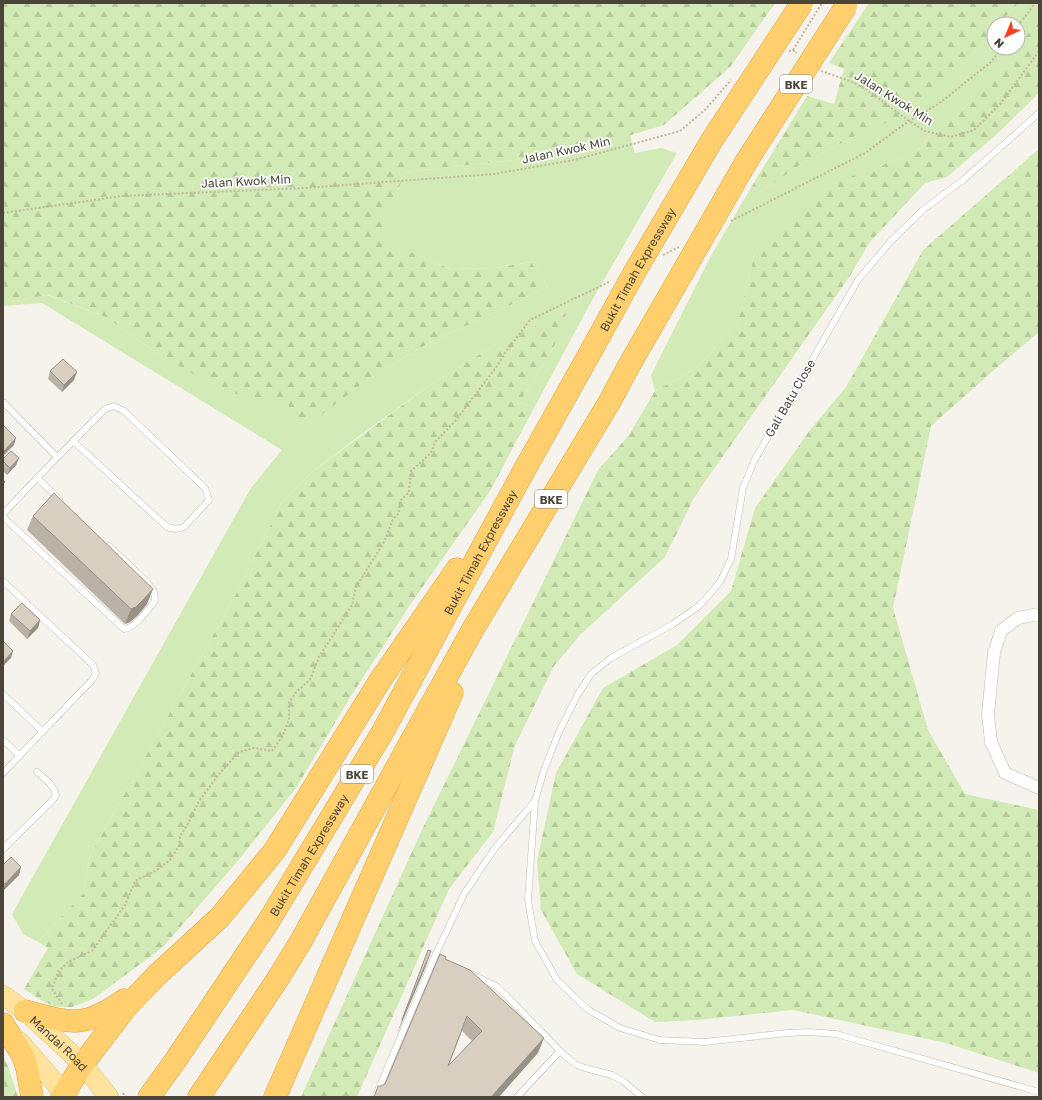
<svg xmlns="http://www.w3.org/2000/svg" width="1042" height="1100" font-family="'Golos Text',sans-serif">
	<defs>
		<pattern id="forest-firs" width="22" height="20" patternUnits="userSpaceOnUse"><rect width="22" height="20" fill="#d2eab5"/><path d="M5 1l3.5 6h-7zM16 11l3.5 6h-7z" fill="#b6ca9c"/></pattern>
	</defs>
	<rect width="100%" height="100%" fill="#f6f3ec"/>
	<!-- green -->
	<g fill="#d2eab5">
		<path d="M1018 3H1039V20L1018 48V24H999Z"/>
		<path d="M994 30V48H1018L996 76 955 117 930 137 915 153 823 188 755 252 738 322 697 368 655 391 651 375 712 254 752 186 761 192 798 166 853 137 971 56Z"/>
		<path d="M630 135 635 153 661 148 677 153 590 304 534 408 520 402 554 346 498 343 430 385 363 433 312 472 281 504 235 596 90 856 83 894 38 942 23 934 12 914 251 488 282 450 42 303 3 306V302L47 295 106 317 158 354 246 398H283L362 384 417 349 548 287 531 262 493 268 450 269 377 238 405 172 568 154Z"/>
	</g>
	<!-- forest -->
	<g fill="url(#forest-firs)">
		<path d="M3 3H775L730 67 664 125 568 154 405 172 378 238 450 269 493 268 531 262 548 287 417 349 362 384 304 428 283 398H246L208 382 158 354 106 317 48 295 3 302Z"/>
		<path d="M869 3H1018L999 24H994V30L971 56 915 110 853 137 798 166 761 192 752 186 807 96 834 104 844 69 829 63Z"/>
		<path d="M1039 20V93L997 134 947 177 925 183 869 243 850 276 695 496 665 557 580 635 554 666 515 745 493 832 449 889 357 1097H301L420 834 598 470 629 435 655 391 697 368 738 322 755 252 823 187 915 153 930 137 955 117 995 76Z"/>
		<path d="M1039 149V332L994 370 931 426 893 608 928 730 965 794 1039 810V1073L946 1043 793 1010 698 1020 655 1022 577 974 541 910 537 861 556 773 603 688 677 645 731 591 755 508 810 430 846 387 923 250Z"/>
		<path d="M566 313 554 346 520 402 534 408 490 491 410 605 351 696 296 788 236 863 163 947 93 999 72 1007H56L42 1001 24 989 48 948 38 942 83 894 90 856 235 596 281 504 312 472 430 385 498 343Z"/>
		<path d="M3 1055 7 1063 18 1097H3Z"/>
	</g>
	<g fill="none" stroke-linecap="round" stroke-linejoin="round">
		<!-- lane casing -->
		<g stroke="#c2bbae" stroke-width="7">
			<g id="lane">
				<path d="M1039 113 1001 147 963 180 924 209 891 241 858 280 754 461 743 488 731 559 720 582 699 606 673 624 611 658 591 674 578 694 559 732 544 770 535 801 528 900 535 941 557 980 587 1009 620 1028 660 1040 705 1042 787 1033 809 1032 836 1034 1039 1092"/>
				<path d="M3 402 57 457"/>
				<path d="M37 478 59 499"/>
				<path d="M3 514 37 478 105 409 114 406 124 411 205 488 209 500 184 527 175 529 167 527 73 441"/>
				<path d="M3 517 124 629C136 628 148 609 155 601L154 592 147 582 109 546"/>
				<path d="M3 581 93 665 96 673 92 680 3 773"/>
				<path d="M3 694 43 732"/>
				<path d="M3 740 20 756"/>
				<path d="M3 849 52 801 56 795C54 785 44 778 37 772"/>
				<path d="M471 974 496 986 507 996 560 1051 570 1060 577 1065 585 1068 612 1075 623 1081 642 1097"/>
				<path d="M375 1097 435 956 464 894 495 848 535 801"/>
				<path d="M517 1097 560 1051"/>
			</g>
		</g>
		<!-- street casing -->
		<g stroke="#c2bbae" stroke-width="13">
			<path id="street" d="M1039 616 1034 615 1018 618 1001 631 994 653 988 714 991 742 1005 773 1039 788"/>
		</g>
		<!-- primary casing -->
		<g stroke="#e6c16a" stroke-width="20">
			<g id="primary">
				<path id="s1" d="M3 995 25 1011 74 1056 93 1077 109 1097"/>
				<path d="M20 1042 67 1097"/>
			</g>
		</g>
		<!-- highway casing -->
		<g stroke="#e0a43c" stroke-width="23">
			<g id="highway">
				<path d="M711 223 746 162"/>
				<path d="M25 1011C69 1023 85 1029 124 1000"/>
				<path d="M3 1024 23 1056 27 1068 32 1097"/>
				<path d="M62 1097 82 1065 127 1006 157 975 220 917 275 850 379 682 457 569"/>
				<path id="s2" d="M149 1097 175 1061 268 922 382 733 521 476 591 351"/>
				<path d="M199 1097 279 977 301 941 473 629 610 401 627 369"/>
				<path d="M275 1097 452 693"/>
			</g>
		</g>
		<!-- path -->
		<g stroke="#c4b79f" stroke-width="2" stroke-dasharray="2 2" stroke-linecap="butt">
			<path d="M1018 26 1035 3"/>
			<path d="M793 50 822 3"/>
			<path d="M789 51 793 50 797 53"/>
			<path d="M821 71 850 81 867 90 909 121 925 131 951 137 974 130 1001 103 1039 51"/>
			<path d="M3 213 122 196 304 188 494 174 574 160 680 131 705 110 731 80"/>
			<path d="M731 221 865 153 909 121 937 105 991 62 1002 48"/>
			<path d="M663 255 679 247"/>
			<path d="M62 1004 52 989 58 972 68 962 92 951 125 905 135 881 157 870 170 860 179 846 180 836 189 822 199 801 219 774 239 752 254 748 272 751 282 737 289 720V702L297 691 310 680 319 657 352 605 356 587 384 542 393 519 399 513 400 501 409 492 411 471 431 453 435 442 456 420 497 366 507 350 530 320 611 281"/>
			<path d="M123 1093 126 1097"/>
		</g>
		<!-- lane -->
		<use href="#lane" stroke="#fff" stroke-width="6"/>
		<!-- street -->
		<use href="#street" stroke="#fff" stroke-width="12"/>
		<!-- primary -->
		<use href="#primary" stroke="#ffe39c" stroke-width="19"/>
		<!-- highway -->
		<use href="#highway" stroke="#ffcf6e" stroke-width="22"/>
		<!-- highway-bridge casing -->
		<g stroke="#e0a43c" stroke-width="23" stroke-linecap="butt">
			<g id="highway-bridge">
				<path d="M746 162 846 6"/>
				<path id="s3" d="M591 351 634 273 712 140 802 3"/>
				<path d="M627 369 711 223"/>
			</g>
		</g>
		<!-- highway-bridge -->
		<use href="#highway-bridge" stroke="#ffcf6e" stroke-width="22"/>
	</g>
	<!-- wall -->
	<g fill="#bab2a6" fill-rule="evenodd">
		<path d="M50 371 74 380 62 392 48 379Z"/>
		<path d="M19 458 16 465 7 475 3 471V459Z"/>
		<path d="M33 516 147 604 138 615 130 622 125 624 27 530Z"/>
		<path d="M11 614 40 620 38 628 27 639 9 621Z"/>
		<path d="M3 865 21 867 19 875 3 891Z"/>
		<path d="M445 959 538 1053 385 1084ZM462 1031 472 1041 449 1065Z"/>
	</g>
	<!-- shaded-wall -->
	<g fill="#979187">
		<path d="M77 372 74 380 62 392 64 385Z"/>
		<path d="M16 438 14 445 3 456V452Z"/>
		<path d="M19 458 16 465 7 475 10 468Z"/>
		<path d="M153 589 147 604 138 615 130 622 125 624 131 609Z"/>
		<path d="M40 620 38 628 27 639 30 631Z"/>
		<path d="M13 651 11 658 3 666V662Z"/>
		<path d="M21 867 19 875 3 891 5 884Z"/>
		<path d="M431 951 426 966 397 1034 402 1020Z"/>
		<path d="M544 1038 538 1053 499 1097H491Z"/>
	</g>
	<!-- building -->
	<g fill="#d8cfc1" stroke="#979187" fill-rule="evenodd">
		<path d="M63 359 77 372 64 385 50 371Z"/>
		<path d="M3 425 16 438 3 452Z"/>
		<path d="M11 451 19 458 10 468 3 461V459Z"/>
		<path d="M3 479 5 482 3 484Z"/>
		<path d="M54 493 153 589 143 600 136 607 131 609 33 516Z"/>
		<path d="M22 603 40 620 30 631 11 614Z"/>
		<path d="M3 641 13 651 3 662Z"/>
		<path d="M11 857 21 867 5 884 3 882V865Z"/>
		<path d="M428 950 431 951 402 1020Z"/>
		<path d="M440 954 446 957 445 959 470 970 544 1038 491 1097H374L378 1086H381L385 1084ZM467 1016 482 1031 448 1066Z"/>
	</g>
	<g text-anchor="middle" dominant-baseline="central" stroke-width="3.5" stroke-linejoin="round" paint-order="stroke">
		<!-- shield labels -->
		<g fill="#fff" stroke="#817c74" stroke-width="1">
			<rect x="780" y="75" width="32" height="18" rx="3"/>
			<rect x="535" y="490" width="32" height="18" rx="3"/>
			<rect x="341" y="765" width="32" height="18" rx="3"/>
		</g>
		<g font-size="11" font-weight="bold" fill="#4b4439">
			<text x="796" y="84">BKE</text>
			<text x="551" y="499">BKE</text>
			<text x="357" y="774">BKE</text>
		</g>
		<!-- street labels -->
		<g font-size="12" fill="#4b4439" stroke="#fff">
			<text transform="translate(894 98) rotate(32)">Jalan Kwok Min</text>
			<text transform="translate(566 150) rotate(-12)">Jalan Kwok Min</text>
			<text transform="translate(246 181) rotate(-3)">Jalan Kwok Min</text>
			<text stroke="none"><textPath href="#s3" startOffset="94">Bukit Timah Expressway</textPath></text>
			<text transform="translate(790 398) rotate(-60)">Gali Batu Close</text>
			<text stroke="none"><textPath href="#s2" startOffset="638">Bukit Timah Expressway</textPath></text>
			<text stroke="none"><textPath href="#s2" startOffset="290">Bukit Timah Expressway</textPath></text>
			<text stroke="none"><textPath href="#s1" startOffset="74">Mandai Road</textPath></text>
		</g>
	</g>
	<!-- border -->
	<rect width="1042" height="1100" fill="none" stroke="#4b4439" stroke-width="8"/>
	<!-- north arrow -->
	<g transform="translate(1006 36) rotate(224)"><circle r="19" fill="#ffffff" stroke="#b7b4b0"/>
	<path d="M0-3L7 15L0 10L-7 15Z" fill="#fc3f1d"/>
	<text y="-6" font-size="11" font-weight="bold" text-anchor="middle" fill="#4b4439">N</text>
	</g>
</svg>
